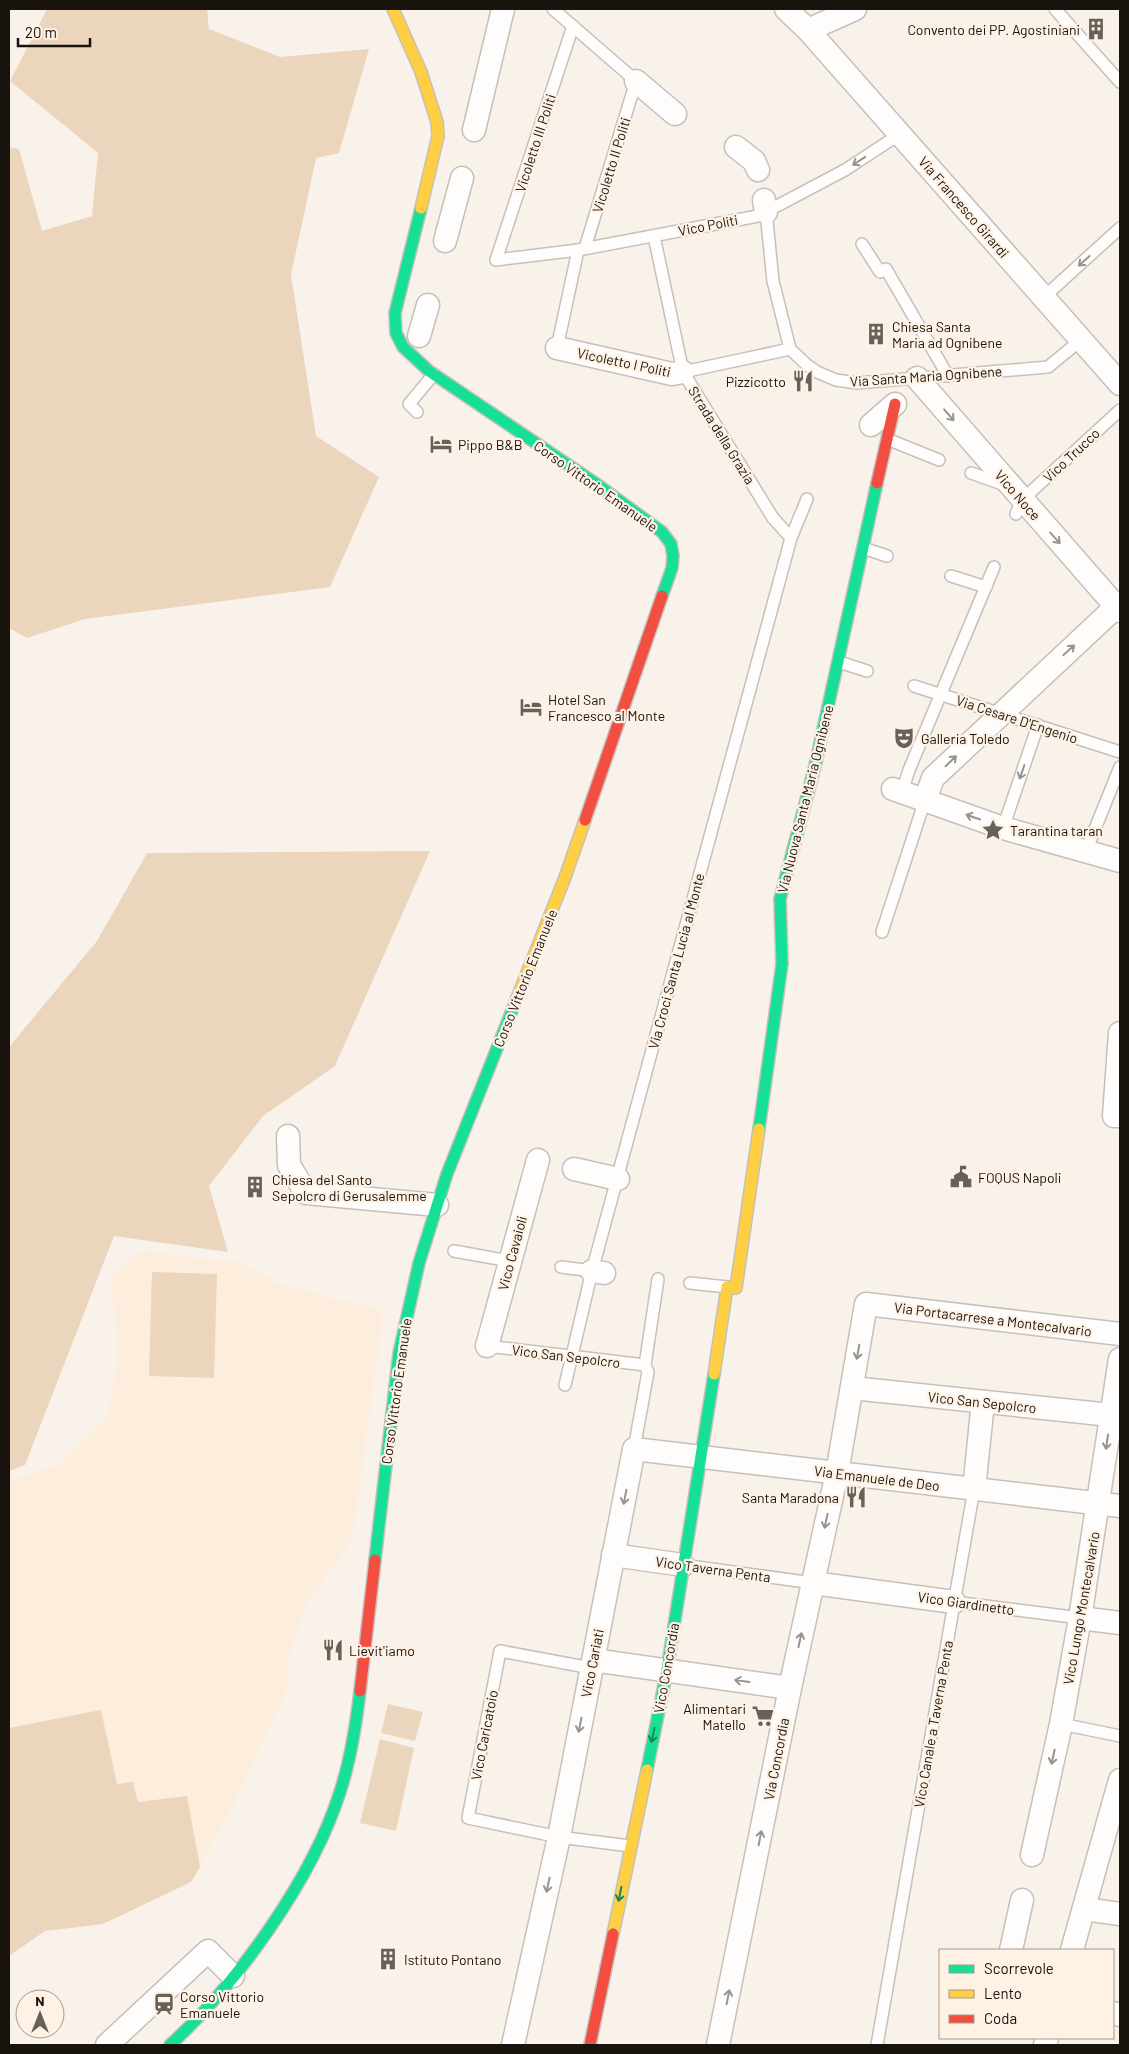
<svg xmlns="http://www.w3.org/2000/svg" width="1129" height="2054" font-family="Barlow,sans-serif">
	<rect width="100%" height="100%" fill="#f9f2eb"/>
	<!-- built -->
	<path fill="#fceddd" d="M142 1250 223 1262 239 1261 279 1284 352 1303 373 1306 383 1318 352 1539 305 1608 288 1659V1688L231 1810 191 1882 103 1924 45 1931 9 1956V1482L57 1465 107 1418 118 1356 111 1275Z"/>
	<!-- green -->
	<g fill="#ebd5bd">
		<path d="M47 9H207L209 29 280 57 369 49 339 153 316 158 291 275 316 436 379 477 330 587 85 619 27 638 9 628V147L19 149 42 231 92 216 98 153 10 81Z"/>
		<path d="M430 851 335 1066 263 1116 209 1186 228 1252 114 1236 25 1465 9 1471V1047L97 941 147 853Z"/>
		<path d="M152 1272 217 1274 214 1378 149 1376Z"/>
		<path d="M388 1704 423 1712 415 1741 381 1733Z"/>
		<path d="M101 1710 117 1784 133 1782 138 1802 187 1796 200 1867 191 1882 103 1924 45 1931 9 1956V1728Z"/>
		<path d="M380 1739 414 1748 396 1831 360 1823Z"/>
	</g>
	<g fill="none" stroke-linecap="round" stroke-linejoin="round">
		<!-- lane casing -->
		<g stroke="#c6c0bb" stroke-width="14">
			<g id="lane">
				<path d="M553 9 636 81 585 248"/>
				<path d="M1055 9 1120 82"/>
				<path d="M573 26 496 260 578 250 758 216 845 170 900 134"/>
				<path d="M766 212 773 281 790 349 807 365 817 372 836 380 857 383 1048 367 1081 340"/>
				<path d="M654 236 683 372 773 518 791 538"/>
				<path d="M862 244 880 272 886 269 948 376"/>
				<path d="M1044 297 1120 228"/>
				<path d="M557 348 578 250"/>
				<path d="M683 372 790 349"/>
				<path d="M417 412 409 404 434 374"/>
				<path d="M887 439 939 460"/>
				<path d="M971 473 1005 485"/>
				<path d="M1016 514 1022 500 1120 410"/>
				<path d="M863 548 887 556"/>
				<path d="M951 576 986 587"/>
				<path d="M839 662 867 671"/>
				<path d="M914 686 1120 752"/>
				<path d="M902 792 909 770 994 567"/>
				<path d="M1003 828 1038 725"/>
				<path d="M1086 851 1120 767"/>
				<path d="M882 932 925 800"/>
				<path d="M454 1251 510 1261"/>
				<path d="M561 1267 592 1271"/>
				<path d="M690 1283 727 1287"/>
				<path d="M487 1346 645 1365"/>
				<path d="M565 1385 592 1271 791 538 807 499"/>
				<path d="M634 1449 648 1372 645 1365 658 1279"/>
				<path d="M683 1565 813 1583"/>
				<path d="M954 1602 1080 1618"/>
				<path d="M591 1668 500 1651 468 1818 559 1837 630 1846"/>
				<path d="M1061 1724 1120 1736"/>
				<path d="M877 2045 974 1489"/>
			</g>
		</g>
		<!-- street casing -->
		<g stroke="#c6c0bb" stroke-width="25">
			<g id="street">
				<path d="M786 9 808 30 1120 384"/>
				<path d="M808 30 855 9"/>
				<path d="M636 81 675 114"/>
				<path d="M474 130 503 9"/>
				<path d="M736 147 754 161 758 170"/>
				<path d="M764 200 766 212"/>
				<path d="M445 241 462 178"/>
				<path d="M419 336 428 305"/>
				<path d="M557 348 672 374 683 372"/>
				<path d="M917 378 1120 611"/>
				<path d="M871 425 895 404"/>
				<path d="M893 789 1003 828 1120 861"/>
				<path d="M925 800 933 778 1120 603"/>
				<path d="M1120 1033 1114 1116H1120"/>
				<path d="M288 1136 289 1165 306 1193 437 1205"/>
				<path d="M574 1169 618 1179"/>
				<path d="M592 1271 604 1273"/>
				<path d="M487 1346 538 1160"/>
				<path d="M852 1388 1111 1415"/>
				<path d="M974 1489 983 1402"/>
				<path d="M613 1555 683 1565"/>
				<path d="M813 1583 954 1602"/>
				<path d="M1080 1618 1120 1623"/>
				<path d="M593 1660 790 1688"/>
				<path d="M1032 1855 1061 1724 1080 1618 1120 1359"/>
				<path d="M1084 1909 1120 1914"/>
				<path d="M1011 1950 1022 1900"/>
				<path d="M1072 1950 1120 1780"/>
				<path d="M1113 2013 1120 2015"/>
				<path d="M107 2045 208 1951 233 1976"/>
				<path d="M513 2045 559 1837 634 1449 1120 1506"/>
				<path d="M718 2045 790 1688 837 1473 866 1304 1120 1334"/>
				<path d="M1045 2045 1047 2038"/>
			</g>
		</g>
		<!-- fast casing -->
		<g stroke="#c6c0bb" stroke-width="14">
			<g id="fast">
				<path d="M421 208 395 313 396 333 403 347 429 371 595 483 662 532 671 544 673 556 672 568 662 596"/>
				<path d="M759 1129 782 964 780 899 815 766 877 483"/>
				<path d="M375 1560 399 1353 419 1263 447 1174 517 998"/>
				<path d="M647 1770 667 1670 714 1374"/>
				<path d="M170 2045C237 1984 313 1878 340 1792 351 1759 356 1725 360 1691"/>
			</g>
		</g>
		<!-- slow casing -->
		<g stroke="#c6c0bb" stroke-width="14">
			<g id="slow">
				<path d="M393 9 421 72 437 122 438 136 421 208"/>
				<path d="M517 998 564 880 585 820"/>
				<path d="M714 1374 727 1287 736 1288 759 1129"/>
				<path d="M613 1934 647 1770"/>
			</g>
		</g>
		<!-- jam casing -->
		<g stroke="#c6c0bb" stroke-width="14">
			<g id="jam">
				<path d="M877 483 895 404"/>
				<path d="M585 820 662 596"/>
				<path d="M360 1691 375 1560"/>
				<path d="M590 2045 613 1934"/>
			</g>
		</g>
		<!-- lane -->
		<use href="#lane" stroke="#fefdfc" stroke-width="11"/>
		<!-- street -->
		<use href="#street" stroke="#fefdfc" stroke-width="22"/>
		<!-- fast -->
		<use href="#fast" stroke="#16e098" stroke-width="11"/>
		<!-- slow -->
		<use href="#slow" stroke="#ffcf43" stroke-width="11"/>
		<!-- jam -->
		<use href="#jam" stroke="#f24e42" stroke-width="11"/>
	</g>
	<!-- one-way arrows -->
	<defs><path id="oneway-shaft" d="M-6 0H5M1.5-3L5.5 0L1.5 3" fill="none" stroke-width="1.6" stroke-linecap="round" stroke-linejoin="round" transform="scale(1.25)"/></defs>
	<g stroke="#969490">
		<use href="#oneway-shaft" transform="translate(859 161) rotate(147)"/>
		<use href="#oneway-shaft" transform="translate(1084 261) rotate(138)"/>
		<use href="#oneway-shaft" transform="translate(949 415) rotate(49)"/>
		<use href="#oneway-shaft" transform="translate(1055 538) rotate(48)"/>
		<use href="#oneway-shaft" transform="translate(1069 650) rotate(-42)"/>
		<use href="#oneway-shaft" transform="translate(951 761) rotate(-44)"/>
		<use href="#oneway-shaft" transform="translate(1022 772) rotate(109)"/>
		<use href="#oneway-shaft" transform="translate(973 817) rotate(-161)"/>
		<use href="#oneway-shaft" transform="translate(858 1352) rotate(100)"/>
		<use href="#oneway-shaft" transform="translate(1107 1442) rotate(98)"/>
		<use href="#oneway-shaft" transform="translate(625 1497) rotate(101)"/>
		<use href="#oneway-shaft" transform="translate(826 1521) rotate(102)"/>
		<use href="#oneway-shaft" transform="translate(800 1640) rotate(-78)"/>
		<use href="#oneway-shaft" transform="translate(742 1681) rotate(-172)"/>
		<use href="#oneway-shaft" transform="translate(580 1725) rotate(101)"/>
		<use href="#oneway-shaft" transform="translate(1053 1757) rotate(103)"/>
		<use href="#oneway-shaft" transform="translate(760 1838) rotate(-79)"/>
		<use href="#oneway-shaft" transform="translate(548 1885) rotate(102)"/>
		<use href="#oneway-shaft" transform="translate(728 1997) rotate(-79)"/>
	</g>
	<g stroke="#178459">
		<use href="#oneway-shaft" transform="translate(653 1735) rotate(102)"/>
		<use href="#oneway-shaft" transform="translate(620 1894) rotate(101)"/>
	</g>
	<!-- icons -->
	<defs>
		<g id="building-bare" transform="scale(1.725)"><path d="M-4-6H4V6H1V3H-1V6H-4ZM-2.5-4.3h1.7v1.8h-1.7ZM.8-4.3h1.7v1.8H.8ZM-2.5-1h1.7V.8h-1.7ZM.8-1h1.7V.8H.8Z" fill="#67615b" stroke="#fff2e5" stroke-width="2.5" paint-order="stroke"/></g>
		<g id="restaurant-bare" transform="scale(1.725)"><path d="M-5-6h1v4h1v-4h1v4h1v-4h1v5L-1.5 .5V6h-2V.5L-5-1ZM5-6V6H3V1.5H1.5Q1.5-4 5-6Z" fill="#67615b" stroke="#fff2e5" stroke-width="2.5" paint-order="stroke"/></g>
		<g id="hotel-bare" transform="scale(1.725)"><path d="M-6-4.5h1.5V1H6V5H4.5V3h-9V5H-6ZM-4 0a1.8 1.8 0 1 1 3.6 0ZM.5 0V-2.5h3Q6-2.5 6 0Z" fill="#67615b" stroke="#fff2e5" stroke-width="2.5" paint-order="stroke"/></g>
		<g id="theatre-bare" transform="scale(1.725)"><path d="M-5-5.5Q0-4 5-5.5V0Q5 5 0 6Q-5 5-5 0ZM-3.3-2.5H-1v1.5H-3.3ZM1-2.5H3.3v1.5H1ZM-2.8 1Q0 5.5 2.8 1Z" fill="#67615b" stroke="#fff2e5" stroke-width="2.5" paint-order="stroke"/></g>
		<g id="sight-bare" transform="scale(1.725)"><path d="M0-6L1.8-2.2L6-1.7L2.9 1.2L3.7 5.4L0 3.3L-3.7 5.4L-2.9 1.2L-6-1.7L-1.8-2.2Z" fill="#67615b" stroke="#fff2e5" stroke-width="2.5" paint-order="stroke"/></g>
		<g id="civic-bare" transform="scale(1.725)"><path d="M-.6-6.5H3V-4.5H.6V-3L4-1V1h2V6H-6V1h2V-1L-.6-3ZM-1.2 2.5V6h2.4V2.5Z" fill="#67615b" stroke="#fff2e5" stroke-width="2.5" paint-order="stroke"/></g>
		<g id="supermarket-bare" transform="scale(1.725)"><path d="M-6-5.5h2.5l.6 2H6L4.5 2H-2.5L-4.4-4H-6ZM-1.5 3.2a1.3 1.3 0 1 0 .1 0ZM3 3.2a1.3 1.3 0 1 0 .1 0Z" fill="#67615b" stroke="#fff2e5" stroke-width="2.5" paint-order="stroke"/></g>
		<g id="station-bare" transform="scale(1.725)"><path d="M-3-6H3Q5-6 5-4V2Q5 4 3 4L4.5 6H3L1.5 4h-3L-3 6H-4.5L-3 4Q-5 4-5 2V-4Q-5-6-3-6ZM-3.5-4v3h7v-3ZM-3.5 1v1.5H-2V1ZM2 1v1.5H3.5V1Z" fill="#67615b" stroke="#fff2e5" stroke-width="2.5" paint-order="stroke"/></g>
	</defs>
	<g fill-rule="evenodd">
		<use href="#building-bare" x="1096" y="29"/>
		<use href="#building-bare" x="876" y="334"/>
		<use href="#restaurant-bare" x="803" y="381"/>
		<use href="#hotel-bare" x="441" y="444"/>
		<use href="#hotel-bare" x="531" y="707"/>
		<use href="#theatre-bare" x="904" y="738"/>
		<use href="#sight-bare" x="993" y="830"/>
		<use href="#civic-bare" x="961" y="1177"/>
		<use href="#building-bare" x="255" y="1187"/>
		<use href="#restaurant-bare" x="856" y="1497"/>
		<use href="#restaurant-bare" x="333" y="1650"/>
		<use href="#supermarket-bare" x="763" y="1716"/>
		<use href="#building-bare" x="388" y="1959"/>
		<use href="#station-bare" x="164" y="2004"/>
	</g>
	<g text-anchor="middle" dominant-baseline="central" stroke-width="4.5" stroke-linejoin="round" paint-order="stroke">
		<!-- poi labels -->
		<g font-size="14" fill="#18130d" stroke="#fff2e5" text-anchor="start">
			<text x="1080" y="29" text-anchor="end">Convento dei PP. Agostiniani</text>
			<text x="892" y="326">Chiesa Santa<tspan x="892" dy="16">Maria ad Ognibene</tspan></text>
			<text x="786" y="381" text-anchor="end">Pizzicotto</text>
			<text x="458" y="444">Pippo B&amp;B</text>
			<text x="548" y="699">Hotel San<tspan x="548" dy="16">Francesco al Monte</tspan></text>
			<text x="921" y="738">Galleria Toledo</text>
			<text x="1010" y="830">Tarantina taran</text>
			<text x="978" y="1177">FOQUS Napoli</text>
			<text x="272" y="1179">Chiesa del Santo<tspan x="272" dy="16">Sepolcro di Gerusalemme</tspan></text>
			<text x="839" y="1497" text-anchor="end">Santa Maradona</text>
			<text x="349" y="1650">Lievit'iamo</text>
			<text x="746" y="1708" text-anchor="end">Alimentari<tspan x="746" dy="16">Matello</tspan></text>
			<text x="404" y="1959">Istituto Pontano</text>
			<text x="180" y="1996">Corso Vittorio<tspan x="180" dy="16">Emanuele</tspan></text>
		</g>
		<!-- street labels -->
		<g font-size="14" fill="#18130d" stroke="#fff2e5">
			<text transform="translate(535 143) rotate(-72)">Vicoletto III Politi</text>
			<text transform="translate(611 165) rotate(-73)">Vicoletto II Politi</text>
			<text transform="translate(964 207) rotate(49)">Via Francesco Girardi</text>
			<text transform="translate(708 225) rotate(-11)">Vico Politi</text>
			<text transform="translate(624 362) rotate(12)">Vicoletto I Politi</text>
			<text transform="translate(926 376) rotate(-4)">Via Santa Maria Ognibene</text>
			<text transform="translate(722 435) rotate(58)">Strada della Grazia</text>
			<text transform="translate(1071 455) rotate(-43)">Vico Trucco</text>
			<text transform="translate(596 486) rotate(35)">Corso Vittorio Emanuele</text>
			<text transform="translate(1018 495) rotate(49)">Vico Noce</text>
			<text transform="translate(1017 719) rotate(18)">Via Cesare D'Engenio</text>
			<text transform="translate(805 799) rotate(-76)">Via Nuova Santa Maria Ognibene</text>
			<text transform="translate(676 961) rotate(-75)">Via Croci Santa Lucia al Monte</text>
			<text transform="translate(525 978) rotate(-68)">Corso Vittorio Emanuele</text>
			<text transform="translate(512 1253) rotate(-75)">Vico Cavaioli</text>
			<text transform="translate(993 1319) rotate(7)">Via Portacarrese a Montecalvario</text>
			<text transform="translate(566 1356) rotate(7)">Vico San Sepolcro</text>
			<text transform="translate(396 1391) rotate(-82)">Corso Vittorio Emanuele</text>
			<text transform="translate(982 1402) rotate(6)">Vico San Sepolcro</text>
			<text transform="translate(877 1478) rotate(7)">Via Emanuele de Deo</text>
			<text transform="translate(713 1569) rotate(8)">Vico Taverna Penta</text>
			<text transform="translate(966 1603) rotate(8)">Vico Giardinetto</text>
			<text transform="translate(1081 1608) rotate(-80)">Vico Lungo Montecalvario</text>
			<text transform="translate(592 1663) rotate(-79)">Vico Cariati</text>
			<text transform="translate(666 1668) rotate(-80)">Vico Concordia</text>
			<text transform="translate(933 1724) rotate(-80)">Vico Canale a Taverna Penta</text>
			<text transform="translate(484 1735) rotate(-79)">Vico Caricatoio</text>
			<text transform="translate(776 1759) rotate(-79)">Via Concordia</text>
		</g>
	</g>
	<!-- border -->
	<rect width="1129" height="2054" fill="none" stroke="#18130d" stroke-width="20"/>
	<!-- legend -->
	<rect x="939" y="1949" width="175" height="90" fill="#fff2e5" stroke="#a3998f"/>
	<rect x="949" y="1965" width="25" height="8" fill="#16e098" stroke="#a3998f"/>
	<text x="984" y="1974" font-size="15" fill="#18130d">Scorrevole</text>
	<rect x="949" y="1990" width="25" height="8" fill="#ffcf43" stroke="#a3998f"/>
	<text x="984" y="1999" font-size="15" fill="#18130d">Lento</text>
	<rect x="949" y="2015" width="25" height="8" fill="#f24e42" stroke="#a3998f"/>
	<text x="984" y="2024" font-size="15" fill="#18130d">Coda</text>
	<!-- north arrow -->
	<g transform="translate(40 2014)"><circle r="24" fill="#fff2e5" stroke="#a3998f"/>
	<path d="M0-4L9 19L0 12L-9 19Z" fill="#67615b"/>
	<text y="-8" font-size="14" font-weight="bold" text-anchor="middle" fill="#18130d">N</text>
	</g>
	<!-- scale -->
	<path d="M18 38v8h72v-8" fill="none" stroke="#18130d" stroke-width="2.5"/>
	<text x="25" y="38" font-size="15" fill="#18130d" stroke="#fff2e5" stroke-width="4" paint-order="stroke">20 m</text>
</svg>
